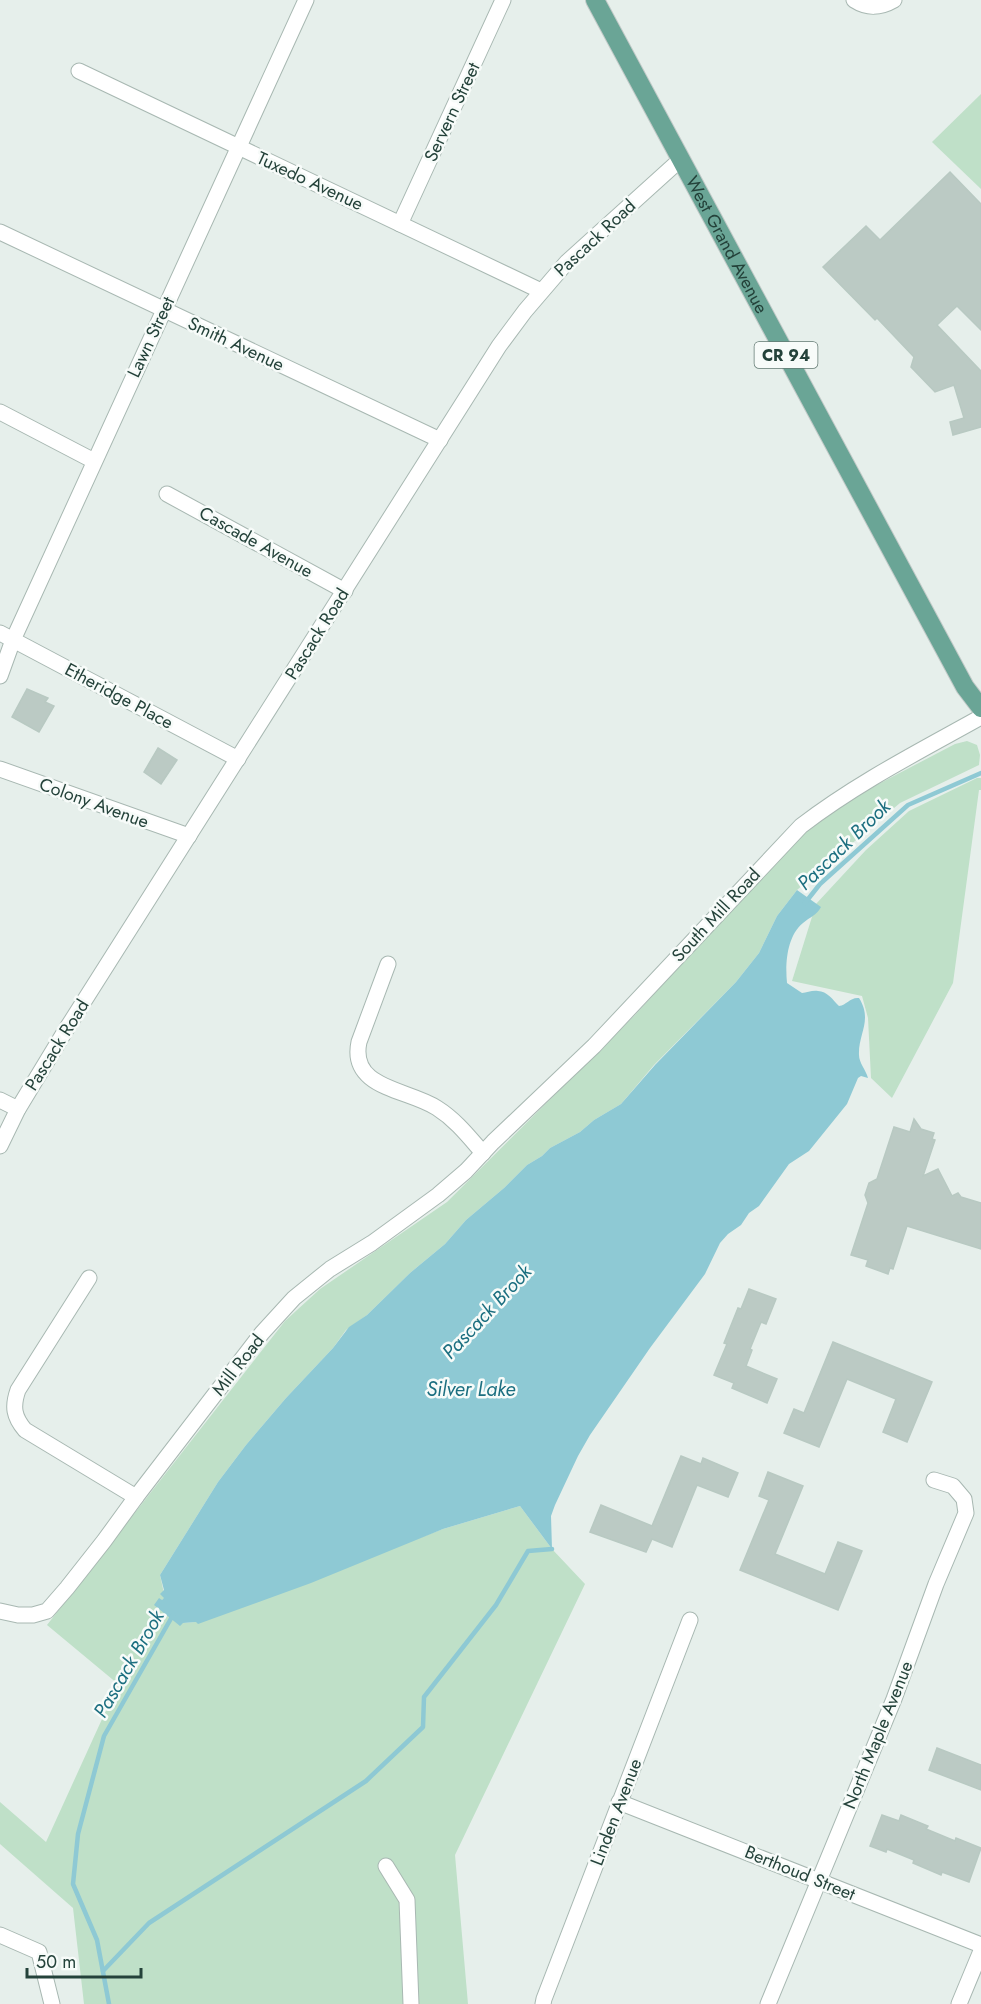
<svg xmlns="http://www.w3.org/2000/svg" width="981" height="2004" font-family="Jost,sans-serif">
	<rect width="100%" height="100%" fill="#e6efeb"/>
	<!-- green -->
	<g fill="#bfe0c8">
		<path d="M981 94V189L932 142Z"/>
		<path d="M967 741 977 745 980 755 979 765 900 803 797 890 777 916 759 953 736 982 654 1065 621 1104 594 1120 580 1132 550 1148 542 1156 527 1165 504 1188 466 1220 445 1244 410 1273 367 1315 346 1330 333 1348 286 1398 246 1445 218 1482 160 1575 165 1598 162 1600 183 1623 196 1622 443 1529 520 1506 552 1549 585 1584 455 1855 468 2004H84L73 1908 0 1844V1802L46 1842 118 1684 47 1625 285 1321 320 1289 447 1202 635 1015 794 841 846 801 955 744Z"/>
		<path d="M977 778H981V790H979L953 983 892 1098 871 1078 868 1018 862 996 792 981 816 904 866 850 909 811Z"/>
	</g>
	<!-- water -->
	<path fill="#8ec9d4" d="M797 890 821 907C817 915 810 917 803 923 787 936 785 963 787 983L802 993C807 993 812 990 818 991 827 991 833 1000 839 1006 847 1005 850 997 859 998 873 1020 858 1034 859 1055 859 1063 866 1070 868 1078L861 1076 858 1078 847 1104 809 1151 789 1164 759 1206 749 1213 741 1225 728 1234 720 1243 705 1274 650 1348 590 1435 578 1456 555 1505 551 1516 552 1549 520 1506 443 1529 311 1583 198 1624 196 1622 183 1623 180 1626 154 1605 159 1598 162 1600 164 1598 160 1594 164 1590 160 1575 218 1482 246 1445 286 1398 333 1348 349 1327 367 1315 410 1273 445 1244 466 1220 504 1188 527 1165 542 1156 550 1148 580 1132 594 1120 621 1104 655 1065 736 982 759 953 777 916Z"/>
	<g fill="none" stroke-linecap="round" stroke-linejoin="round">
		<!-- stream -->
		<g stroke="#8ec9d4" stroke-width="4.5">
			<path d="M805 903 820 884 908 805 981 773"/>
			<path d="M103 1971 149 1923 366 1781 423 1727 424 1697 496 1605 528 1551 552 1549"/>
			<path d="M109 2004 97 1940 73 1884 78 1834 104 1736 173 1615"/>
		</g>
	</g>
	<!-- building -->
	<g fill="#bbcac4" stroke="#b8c9c2" stroke-width="1.5">
		<path d="M950 172 981 204V330L957 306 937 325 981 371V427L953 435 950 422 964 418 954 385 935 392 911 367 914 357 877 318 875 320 823 267 866 226 880 240Z"/>
		<path d="M27 689 48 698 45 702 54 706 39 732 12 717Z"/>
		<path d="M158 748 177 760 161 784 144 772Z"/>
		<path d="M914 1119 921 1129 934 1133 932 1139 935 1140 923 1176 938 1169 952 1196 958 1193 961 1197 981 1203V1249L907 1226 893 1269 890 1268 888 1274 866 1266 868 1260 851 1255 868 1203 865 1195 869 1183 877 1179 894 1127 910 1132Z"/>
		<path d="M749 1289 776 1299 766 1324 761 1322 750 1349 752 1350 746 1366 777 1379 767 1403 732 1388 734 1383 714 1375 727 1344 724 1343 738 1308 741 1309Z"/>
		<path d="M833 1342 932 1382 907 1442 883 1432 896 1399 847 1379 819 1447 784 1433 794 1409 804 1413Z"/>
		<path d="M681 1456 701 1464 703 1458 738 1473 728 1497 697 1485 672 1547 652 1539 646 1552 590 1532 601 1505 652 1526Z"/>
		<path d="M768 1472 803 1486 775 1554 825 1574 838 1542 862 1551 838 1610 740 1570 769 1500 759 1496Z"/>
		<path d="M937 1748 981 1765V1790L929 1770Z"/>
		<path d="M882 1815 899 1821 901 1815 928 1826 926 1829 955 1841 956 1838 981 1848 969 1882 942 1872 941 1875 913 1863 914 1860 887 1849 886 1852 870 1846Z"/>
	</g>
	<g fill="none" stroke-linecap="round" stroke-linejoin="round">
		<!-- minor casing -->
		<g stroke="#a8b8b2" stroke-width="17">
			<g id="minor">
				<path d="M854 0C868 9 880 8 894 0"/>
				<path d="M79 71 541 291"/>
				<path d="M400 224 503 0"/>
				<path d="M0 232 440 440"/>
				<path d="M0 412 94 461"/>
				<path d="M167 494 345 591"/>
				<path d="M0 633 238 759"/>
				<path d="M0 676 13 640 306 0"/>
				<path d="M0 769 189 836"/>
				<path d="M388 964 359 1042C349 1089 408 1089 437 1108 456 1120 469 1137 483 1153"/>
				<path d="M0 1100 18 1109"/>
				<path d="M0 1146 18 1109 67 1028 499 346 525 311 567 262 681 159"/>
				<path d="M89 1278 18 1390C12 1407 14 1417 25 1430L136 1497"/>
				<path d="M0 1611 18 1615H33L47 1611 67 1588 104 1541 136 1497 262 1333 294 1298 330 1269 372 1243 438 1195 466 1171 493 1142 594 1046 801 826C857 783 920 751 981 717"/>
				<path d="M619 1802 981 1945"/>
				<path d="M386 1866 407 1900 411 2004"/>
				<path d="M0 1935 39 1952 52 2004"/>
				<path d="M543 2004 544 1999 690 1620"/>
				<path d="M768 2004 894 1699 936 1584 966 1513 964 1499 953 1486 934 1480"/>
				<path d="M959 2004 981 1951"/>
			</g>
		</g>
		<!-- major casing -->
		<g stroke="#c2cac8" stroke-width="20">
			<g id="major">
				<path id="s1" d="M595 0 965 687 981 708"/>
			</g>
		</g>
		<!-- minor -->
		<use href="#minor" stroke="#fff" stroke-width="15"/>
		<!-- major -->
		<use href="#major" stroke="#6aa596" stroke-width="18"/>
	</g>
	<g text-anchor="middle" dominant-baseline="central" stroke-width="5" stroke-linejoin="round" paint-order="stroke">
		<!-- shield labels -->
		<rect fill="#f7fbf9" stroke="#637a73" stroke-width="1.5" x="754.5" y="342" width="63" height="26" rx="4.5"/>
		<g font-size="16" font-weight="bold" fill="#24423a">
			<text x="786" y="355">CR 94</text>
		</g>
		<!-- street labels -->
		<g font-size="18" fill="#24423a" stroke="#f7fbf9">
			<text transform="translate(452 112) rotate(-65)">Servern Street</text>
			<text transform="translate(310 181) rotate(25)">Tuxedo Avenue</text>
			<text transform="translate(595 238) rotate(-43)">Pascack Road</text>
			<text stroke="none"><textPath href="#s1" startOffset="278">West Grand Avenue</textPath></text>
			<text transform="translate(151 337) rotate(-65)">Lawn Street</text>
			<text transform="translate(236 344) rotate(25)">Smith Avenue</text>
			<text transform="translate(256 542) rotate(29)">Cascade Avenue</text>
			<text transform="translate(317 634) rotate(-58)">Pascack Road</text>
			<text transform="translate(119 696) rotate(28)">Etheridge Place</text>
			<text transform="translate(94 803) rotate(20)">Colony Avenue</text>
			<text transform="translate(716 915) rotate(-47)">South Mill Road</text>
			<text transform="translate(57 1045) rotate(-58)">Pascack Road</text>
			<text transform="translate(238 1365) rotate(-52)">Mill Road</text>
			<text transform="translate(878 1735) rotate(-68)">North Maple Avenue</text>
			<text transform="translate(616 1812) rotate(-69)">Linden Avenue</text>
			<text transform="translate(800 1873) rotate(22)">Berthoud Street</text>
		</g>
		<!-- water labels -->
		<g font-size="20" font-style="italic" fill="#1c6f80" stroke="#f7fbf9">
			<text transform="translate(844 845) rotate(-44)">Pascack Brook</text>
			<text transform="translate(487 1312) rotate(-47)">Pascack Brook</text>
			<text x="471" y="1389">Silver Lake</text>
			<text transform="translate(129 1664) rotate(-60)">Pascack Brook</text>
		</g>
	</g>
	<!-- scale -->
	<path d="M27 1968v9h114v-9" fill="none" stroke="#24423a" stroke-width="3"/>
	<text x="36" y="1968" font-size="18" fill="#24423a" stroke="#f7fbf9" stroke-width="4.5" paint-order="stroke">50 m</text>
</svg>
